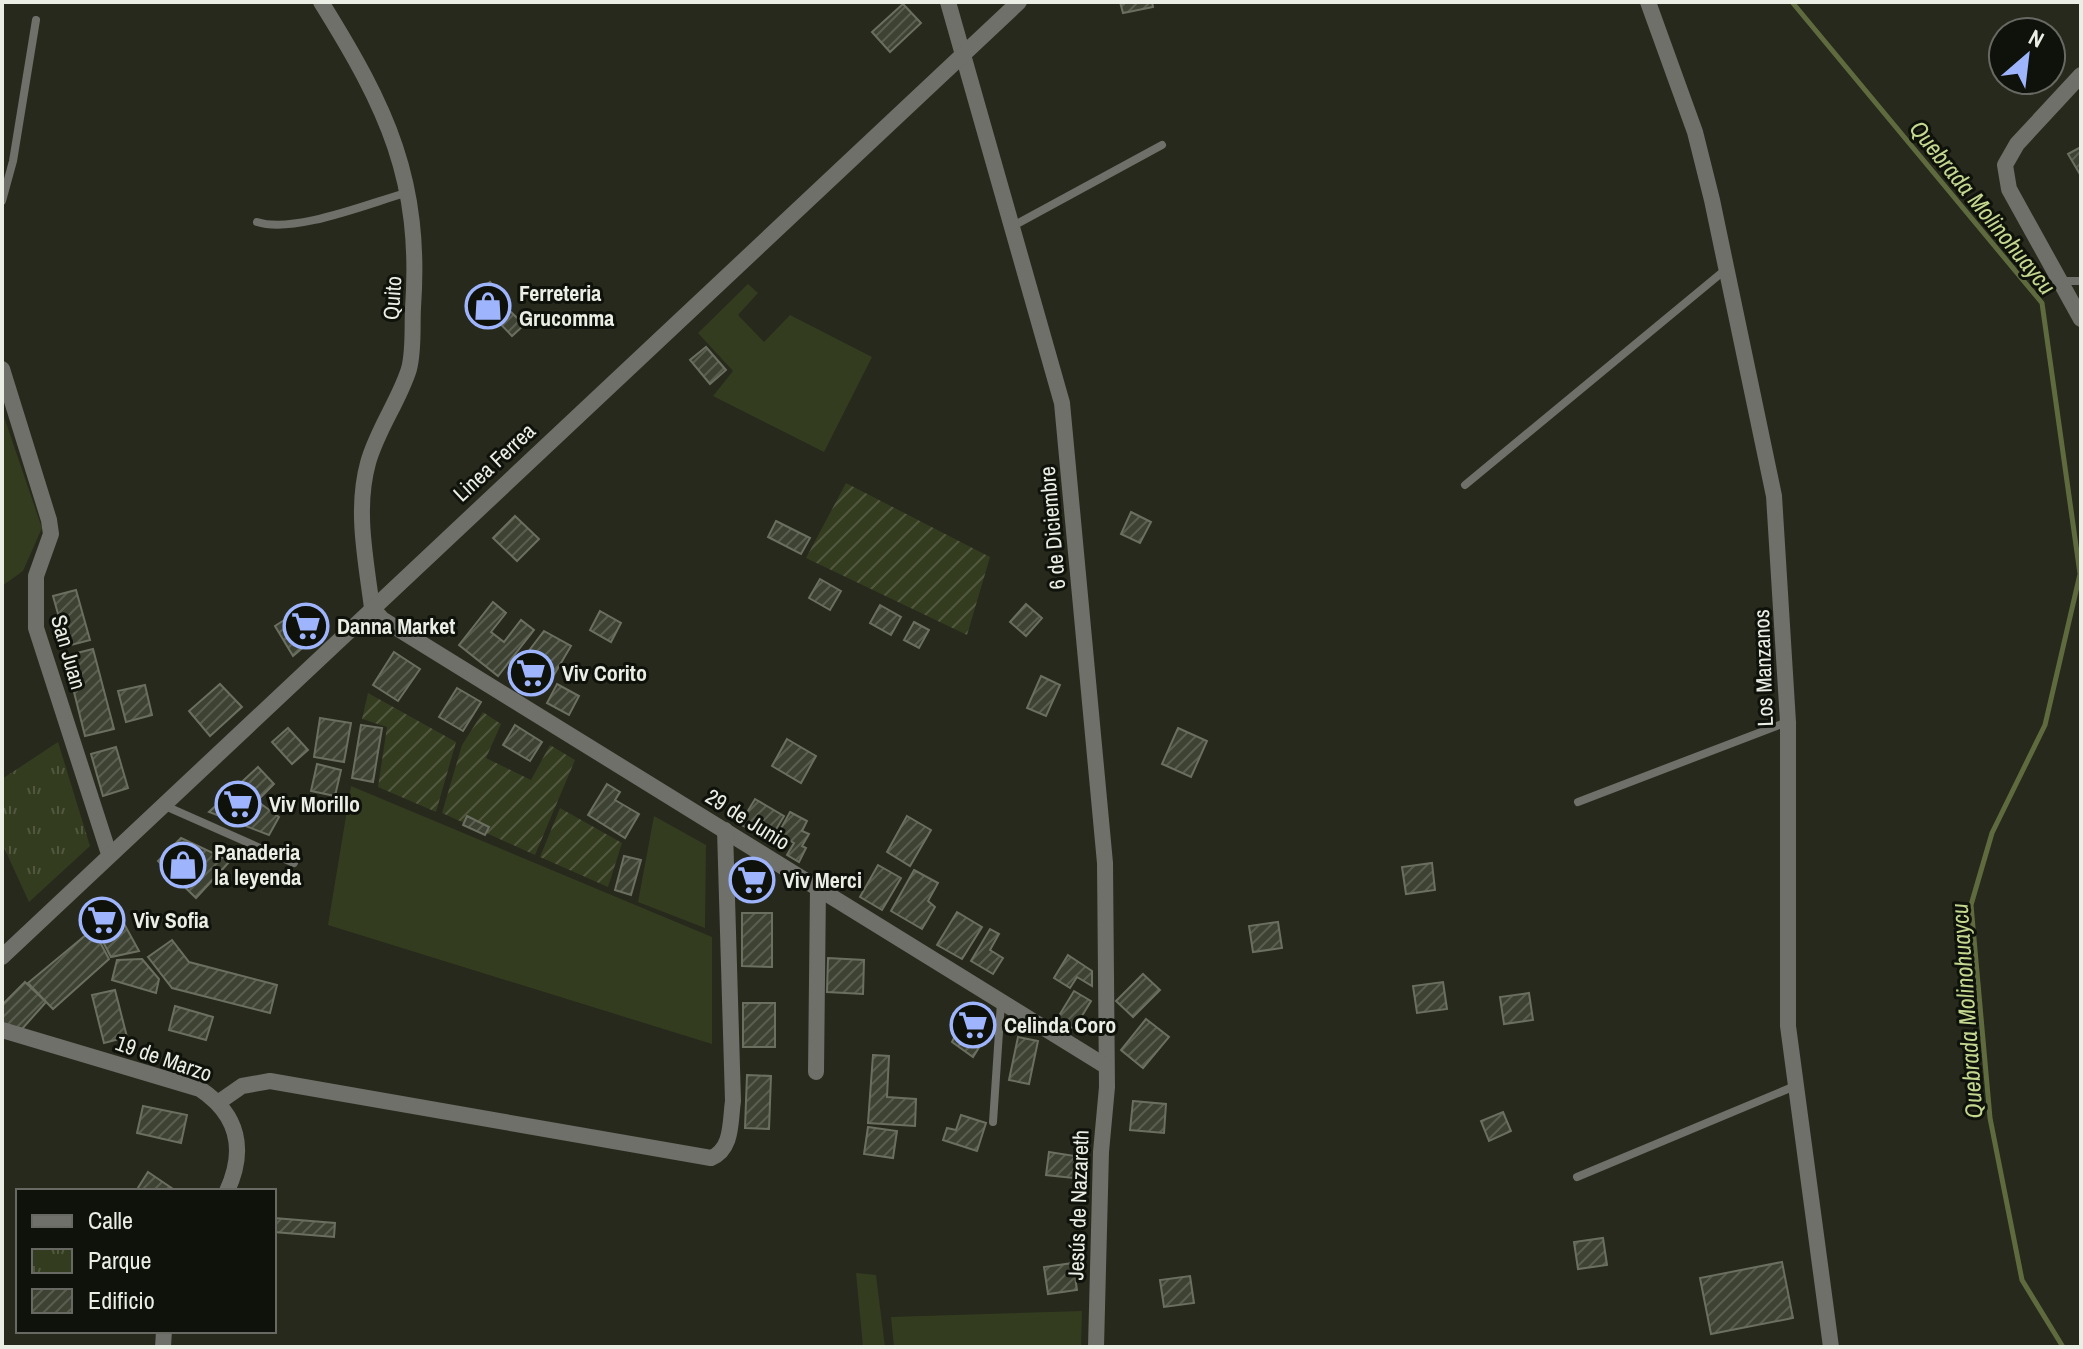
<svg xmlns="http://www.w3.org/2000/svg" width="2083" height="1349" font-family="'Archivo Narrow',sans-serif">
	<defs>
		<pattern id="park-tufts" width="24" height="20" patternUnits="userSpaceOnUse" patternTransform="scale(2)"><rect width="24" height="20" fill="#343c1f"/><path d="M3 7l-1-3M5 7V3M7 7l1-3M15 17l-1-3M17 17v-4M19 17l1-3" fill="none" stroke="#52583f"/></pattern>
		<pattern id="garden-furrows" width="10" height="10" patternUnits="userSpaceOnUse" patternTransform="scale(2)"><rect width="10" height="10" fill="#343c1f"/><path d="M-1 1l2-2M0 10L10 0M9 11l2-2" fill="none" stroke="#52583f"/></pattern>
		<pattern id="building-hatch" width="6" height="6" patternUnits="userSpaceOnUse" patternTransform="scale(2)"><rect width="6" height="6" fill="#3e4233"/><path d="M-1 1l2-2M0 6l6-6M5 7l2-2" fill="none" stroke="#5a5e50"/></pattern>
	</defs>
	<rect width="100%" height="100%" fill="#26291c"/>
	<!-- grass -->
	<g fill="#343c1f">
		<path d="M748 284 758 293 738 315 764 342 790 315 872 357 824 452 713 396 733 371 698 333Z"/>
		<path d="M2 411 42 528 23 571 2 586Z"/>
		<path d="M351 786 712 937V1044L328 925Z"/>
		<path d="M654 816 706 845 705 928 638 902Z"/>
		<path d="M856 1273 876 1275 885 1347H863Z"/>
		<path d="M1082 1311 1081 1347H894L891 1317Z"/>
	</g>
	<!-- park -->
	<path fill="url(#park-tufts)" d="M58 742 90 846 29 902 2 843V779Z"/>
	<!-- garden -->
	<g fill="url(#garden-furrows)">
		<path d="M846 483 990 557 967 635 806 558Z"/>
		<path d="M368 693 456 742 436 812 378 787 387 727 362 719Z"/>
		<path d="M483 712 501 724 486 758 531 780 550 745 575 760 535 855 442 813 462 745Z"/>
		<path d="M560 808 622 843 608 887 540 857Z"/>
	</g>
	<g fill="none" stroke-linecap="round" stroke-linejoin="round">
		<!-- stream -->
		<path stroke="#5f6b3e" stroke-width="5" d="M1792 2 2042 303 2080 574 2045 725 1992 833 1971 905 1990 1118 2022 1280 2063 1347"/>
	</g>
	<!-- building -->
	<g fill="url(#building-hatch)" stroke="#6b6f60" stroke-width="2">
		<path d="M1120 2H1152L1153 7 1123 13Z"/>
		<path d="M903 4 921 23 890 52 872 32Z"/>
		<path d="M2081 147V176L2068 154Z"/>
		<path d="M490 282 503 296 499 300 524 325 512 336 486 309 480 315 468 302Z"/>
		<path d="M706 347 726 370 710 384 690 360Z"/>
		<path d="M1131 512 1151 522 1140 543 1121 534Z"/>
		<path d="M515 516 539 539 517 561 493 538Z"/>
		<path d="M776 521 810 538 801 554 768 537Z"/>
		<path d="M820 579 841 591 830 610 809 598Z"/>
		<path d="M76 590 90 640 67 646 53 596Z"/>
		<path d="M493 602 506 613 491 632 504 642 521 620 534 630 498 676 459 645Z"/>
		<path d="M1026 604 1042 618 1026 636 1010 622Z"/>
		<path d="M880 605 901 617 891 635 870 623Z"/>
		<path d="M306 606 327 627 293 656 275 626Z"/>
		<path d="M600 611 621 623 611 642 590 630Z"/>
		<path d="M914 622 929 630 919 648 904 640Z"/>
		<path d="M544 631 571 646 545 690 515 669Z"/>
		<path d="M93 649 114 729 85 736 65 656Z"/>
		<path d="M394 652 420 669 398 701 373 685Z"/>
		<path d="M1041 676 1060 685 1046 716 1027 708Z"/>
		<path d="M220 684 242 707 210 736 189 711Z"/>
		<path d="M557 684 579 696 569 715 547 703Z"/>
		<path d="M145 685 152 715 126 722 118 691Z"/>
		<path d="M457 688 481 702 463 731 439 717Z"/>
		<path d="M320 718 351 723 344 762 314 757Z"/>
		<path d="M361 725 382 728 373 782 352 778Z"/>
		<path d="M515 725 542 742 530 761 503 745Z"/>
		<path d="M288 728 308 750 292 764 272 742Z"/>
		<path d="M1178 728 1207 741 1191 777 1162 764Z"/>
		<path d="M787 739 816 756 801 783 772 766Z"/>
		<path d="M116 747 128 788 103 796 91 754Z"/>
		<path d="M317 764 341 770 335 796 311 791Z"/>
		<path d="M258 767 274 784 257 801 279 817 269 835 209 812Z"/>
		<path d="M607 784 620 792 615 800 639 814 625 838 588 815Z"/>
		<path d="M755 799 784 816 769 841 740 824Z"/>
		<path d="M790 812 807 821 802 831 809 834 802 846 806 848 799 862 787 855 794 843 778 834Z"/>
		<path d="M467 816 489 827 485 835 463 825Z"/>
		<path d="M907 816 931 830 910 866 887 852Z"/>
		<path d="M181 838 230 861 196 898 158 861Z"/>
		<path d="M624 856 641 860 631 895 615 890Z"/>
		<path d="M746 863 765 875 764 892 740 897 738 866Z"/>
		<path d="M1432 863 1435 890 1406 894 1402 867Z"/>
		<path d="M878 865 901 878 882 910 860 897Z"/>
		<path d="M914 870 938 883 928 901 935 907 922 929 891 911Z"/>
		<path d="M111 900 139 951 111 957 90 917Z"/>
		<path d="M957 912 982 927 962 959 937 945Z"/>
		<path d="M742 913H772V967L742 966Z"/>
		<path d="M1278 922 1282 948 1253 952 1249 926Z"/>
		<path d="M93 929 109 959 53 1009 28 983Z"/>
		<path d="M990 929 999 934 990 950 1003 958 993 974 971 961Z"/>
		<path d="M172 940 189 962 277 985 270 1013 172 988 148 957Z"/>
		<path d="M1068 955 1092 971V986L1077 977 1070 988 1054 978Z"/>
		<path d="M828 958 864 960 863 994 827 992Z"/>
		<path d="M142 959 159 979 156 993 112 980 117 960Z"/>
		<path d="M1143 974 1160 990 1133 1017 1116 1001Z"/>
		<path d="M25 982 46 1002 22 1029 2 1024V1005Z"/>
		<path d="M1443 982 1447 1009 1417 1013 1413 986Z"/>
		<path d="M115 990 127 1037 104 1043 92 995Z"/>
		<path d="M1074 991 1091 1001 1074 1029 1057 1019Z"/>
		<path d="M1529 993 1533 1020 1504 1024 1500 997Z"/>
		<rect x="743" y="1003" width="32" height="44"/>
		<path d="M971 1004 996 1020 973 1057 952 1042Z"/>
		<path d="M175 1006 213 1017 206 1040 169 1030Z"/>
		<path d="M1146 1019 1169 1037 1143 1068 1121 1050Z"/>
		<path d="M1018 1037 1038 1041 1029 1084 1009 1080Z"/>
		<path d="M873 1055 889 1056 887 1097 916 1099 915 1126 868 1123Z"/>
		<path d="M747 1075 771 1076 769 1129 745 1128Z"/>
		<path d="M1133 1101 1166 1104 1164 1133 1130 1130Z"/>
		<path d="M143 1106 187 1115 181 1143 137 1133Z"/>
		<path d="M1503 1112 1511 1131 1489 1141 1481 1121Z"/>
		<path d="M961 1115 986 1123 977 1151 943 1140 947 1128 956 1130Z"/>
		<path d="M868 1127 897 1131 893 1158 864 1154Z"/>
		<path d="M1049 1152 1075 1156 1073 1178 1046 1175Z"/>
		<path d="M148 1172 176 1191H136Z"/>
		<path d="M274 1218 335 1223 334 1237 274 1232Z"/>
		<path d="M1603 1238 1607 1265 1578 1269 1574 1242Z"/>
		<path d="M1782 1262 1793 1318 1711 1334 1700 1278Z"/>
		<path d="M1073 1263 1077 1290 1048 1294 1044 1267Z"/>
		<path d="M1190 1276 1194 1303 1164 1307 1160 1280Z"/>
	</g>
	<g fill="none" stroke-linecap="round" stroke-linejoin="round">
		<!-- service -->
		<g stroke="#6e7069" stroke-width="8">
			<path d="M2 201 13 161 36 20"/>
			<path d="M257 222C295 234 369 203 409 192"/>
			<path d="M1013 226 1162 145"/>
			<path d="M2062 281H2081"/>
			<path d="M1465 485 1725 270"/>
			<path d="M1578 802 1787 722"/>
			<path d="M163 805 294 863"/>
			<path d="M993 1122 1001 1002"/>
			<path d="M1577 1177 1795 1086"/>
		</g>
		<!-- minor -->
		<g stroke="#6e7069" stroke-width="16">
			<path d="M321 2C387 108 422 180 413 308 412 327 414 350 409 369 399 401 377 430 368 463 355 510 366 560 372 608"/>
			<path d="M948 2 1062 403 1105 863 1107 1087 1101 1152 1096 1347"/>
			<path d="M1648 2 1695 132 1712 200 1774 496 1788 722V1026L1831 1347"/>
			<path d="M2081 75 2017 144 2005 165 2009 189 2081 319"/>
			<path d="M2 369 49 520 51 534 36 576V628L109 854"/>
			<path d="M372 608 382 619 1104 1065"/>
			<path d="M2 957 1019 2"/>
			<path d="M2 1030 200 1089C239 1115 246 1150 227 1191"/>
			<path d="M816 1072 818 888"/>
			<path d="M219 1102 242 1086 270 1081 711 1158C733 1149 730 1121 733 1101L725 830"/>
			<path d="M163 1347 164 1331"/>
		</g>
	</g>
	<!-- icons -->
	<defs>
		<g id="shop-ring" transform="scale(2.3)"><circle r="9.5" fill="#0f110b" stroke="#9eb4fd" stroke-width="1.5"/><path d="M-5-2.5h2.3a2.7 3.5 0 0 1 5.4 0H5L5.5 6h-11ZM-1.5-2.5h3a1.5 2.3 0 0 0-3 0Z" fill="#9eb4fd"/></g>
		<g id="supermarket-ring" transform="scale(2.3)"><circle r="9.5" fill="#0f110b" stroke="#9eb4fd" stroke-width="1.5"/><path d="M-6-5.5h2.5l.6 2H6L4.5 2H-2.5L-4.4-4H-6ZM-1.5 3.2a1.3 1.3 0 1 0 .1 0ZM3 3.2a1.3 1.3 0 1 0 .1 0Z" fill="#9eb4fd"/></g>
	</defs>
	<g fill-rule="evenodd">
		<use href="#shop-ring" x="488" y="306"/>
		<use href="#supermarket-ring" x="306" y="626"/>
		<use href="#supermarket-ring" x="531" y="673"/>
		<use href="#supermarket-ring" x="238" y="804"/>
		<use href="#shop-ring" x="183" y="865"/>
		<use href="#supermarket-ring" x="752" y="880"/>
		<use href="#supermarket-ring" x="102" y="920"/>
		<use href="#supermarket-ring" x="973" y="1025"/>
	</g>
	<g text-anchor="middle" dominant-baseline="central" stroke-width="6" stroke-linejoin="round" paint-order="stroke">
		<!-- poi labels -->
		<g font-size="22" font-weight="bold" fill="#ebeee5" stroke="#0f110b" text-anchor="start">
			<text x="519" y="293">Ferreteria<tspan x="519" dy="25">Grucomma</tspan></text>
			<text x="337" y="626">Danna Market</text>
			<text x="562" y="673">Viv Corito</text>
			<text x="269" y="804">Viv Morillo</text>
			<text x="214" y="852">Panaderia<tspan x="214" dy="25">la leyenda</tspan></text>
			<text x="783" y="880">Viv Merci</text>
			<text x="133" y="920">Viv Sofia</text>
			<text x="1004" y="1025">Celinda Coro</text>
		</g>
		<!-- street labels -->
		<g font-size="22" fill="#ebeee5" stroke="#0f110b">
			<text transform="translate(392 298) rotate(-86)">Quito</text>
			<text transform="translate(494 462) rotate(-43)">Linea Ferrea</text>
			<text transform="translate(1052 528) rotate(-95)">6 de Diciembre</text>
			<text transform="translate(69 652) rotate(74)">San Juan</text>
			<text transform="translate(1763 668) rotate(-92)">Los Manzanos</text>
			<text transform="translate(748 819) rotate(32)">29 de Junio</text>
			<text transform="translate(164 1058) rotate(19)">19 de Marzo</text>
			<text transform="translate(1078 1205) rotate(-88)">Jesús de Nazareth</text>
		</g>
		<!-- water labels -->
		<g font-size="24" font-style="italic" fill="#c4d88f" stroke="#0f110b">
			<text transform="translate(1983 207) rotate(51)">Quebrada Molinohuaycu</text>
			<text transform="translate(1966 1011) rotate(-94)">Quebrada Molinohuaycu</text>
		</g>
	</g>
	<!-- border -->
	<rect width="2083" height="1349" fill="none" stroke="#ebeee5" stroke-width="8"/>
	<!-- legend -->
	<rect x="16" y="1189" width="260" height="144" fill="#0f110b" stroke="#676962" stroke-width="2"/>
	<rect x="32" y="1215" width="40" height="12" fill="#6e7069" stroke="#676962" stroke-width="2"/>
	<text x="88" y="1229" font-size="24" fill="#ebeee5">Calle</text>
	<rect x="32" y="1249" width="40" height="24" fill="url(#park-tufts)" stroke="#676962" stroke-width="2"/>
	<text x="88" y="1269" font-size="24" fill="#ebeee5">Parque</text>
	<rect x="32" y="1289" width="40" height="24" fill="url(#building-hatch)" stroke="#676962" stroke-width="2"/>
	<text x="88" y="1309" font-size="24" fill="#ebeee5">Edificio</text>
	<!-- north arrow -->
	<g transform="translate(2027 56) rotate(28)"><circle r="38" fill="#0f110b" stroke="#676962" stroke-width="2"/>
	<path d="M0-6L14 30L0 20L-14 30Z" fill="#9eb4fd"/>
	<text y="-12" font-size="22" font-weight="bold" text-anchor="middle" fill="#ebeee5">N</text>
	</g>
</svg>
